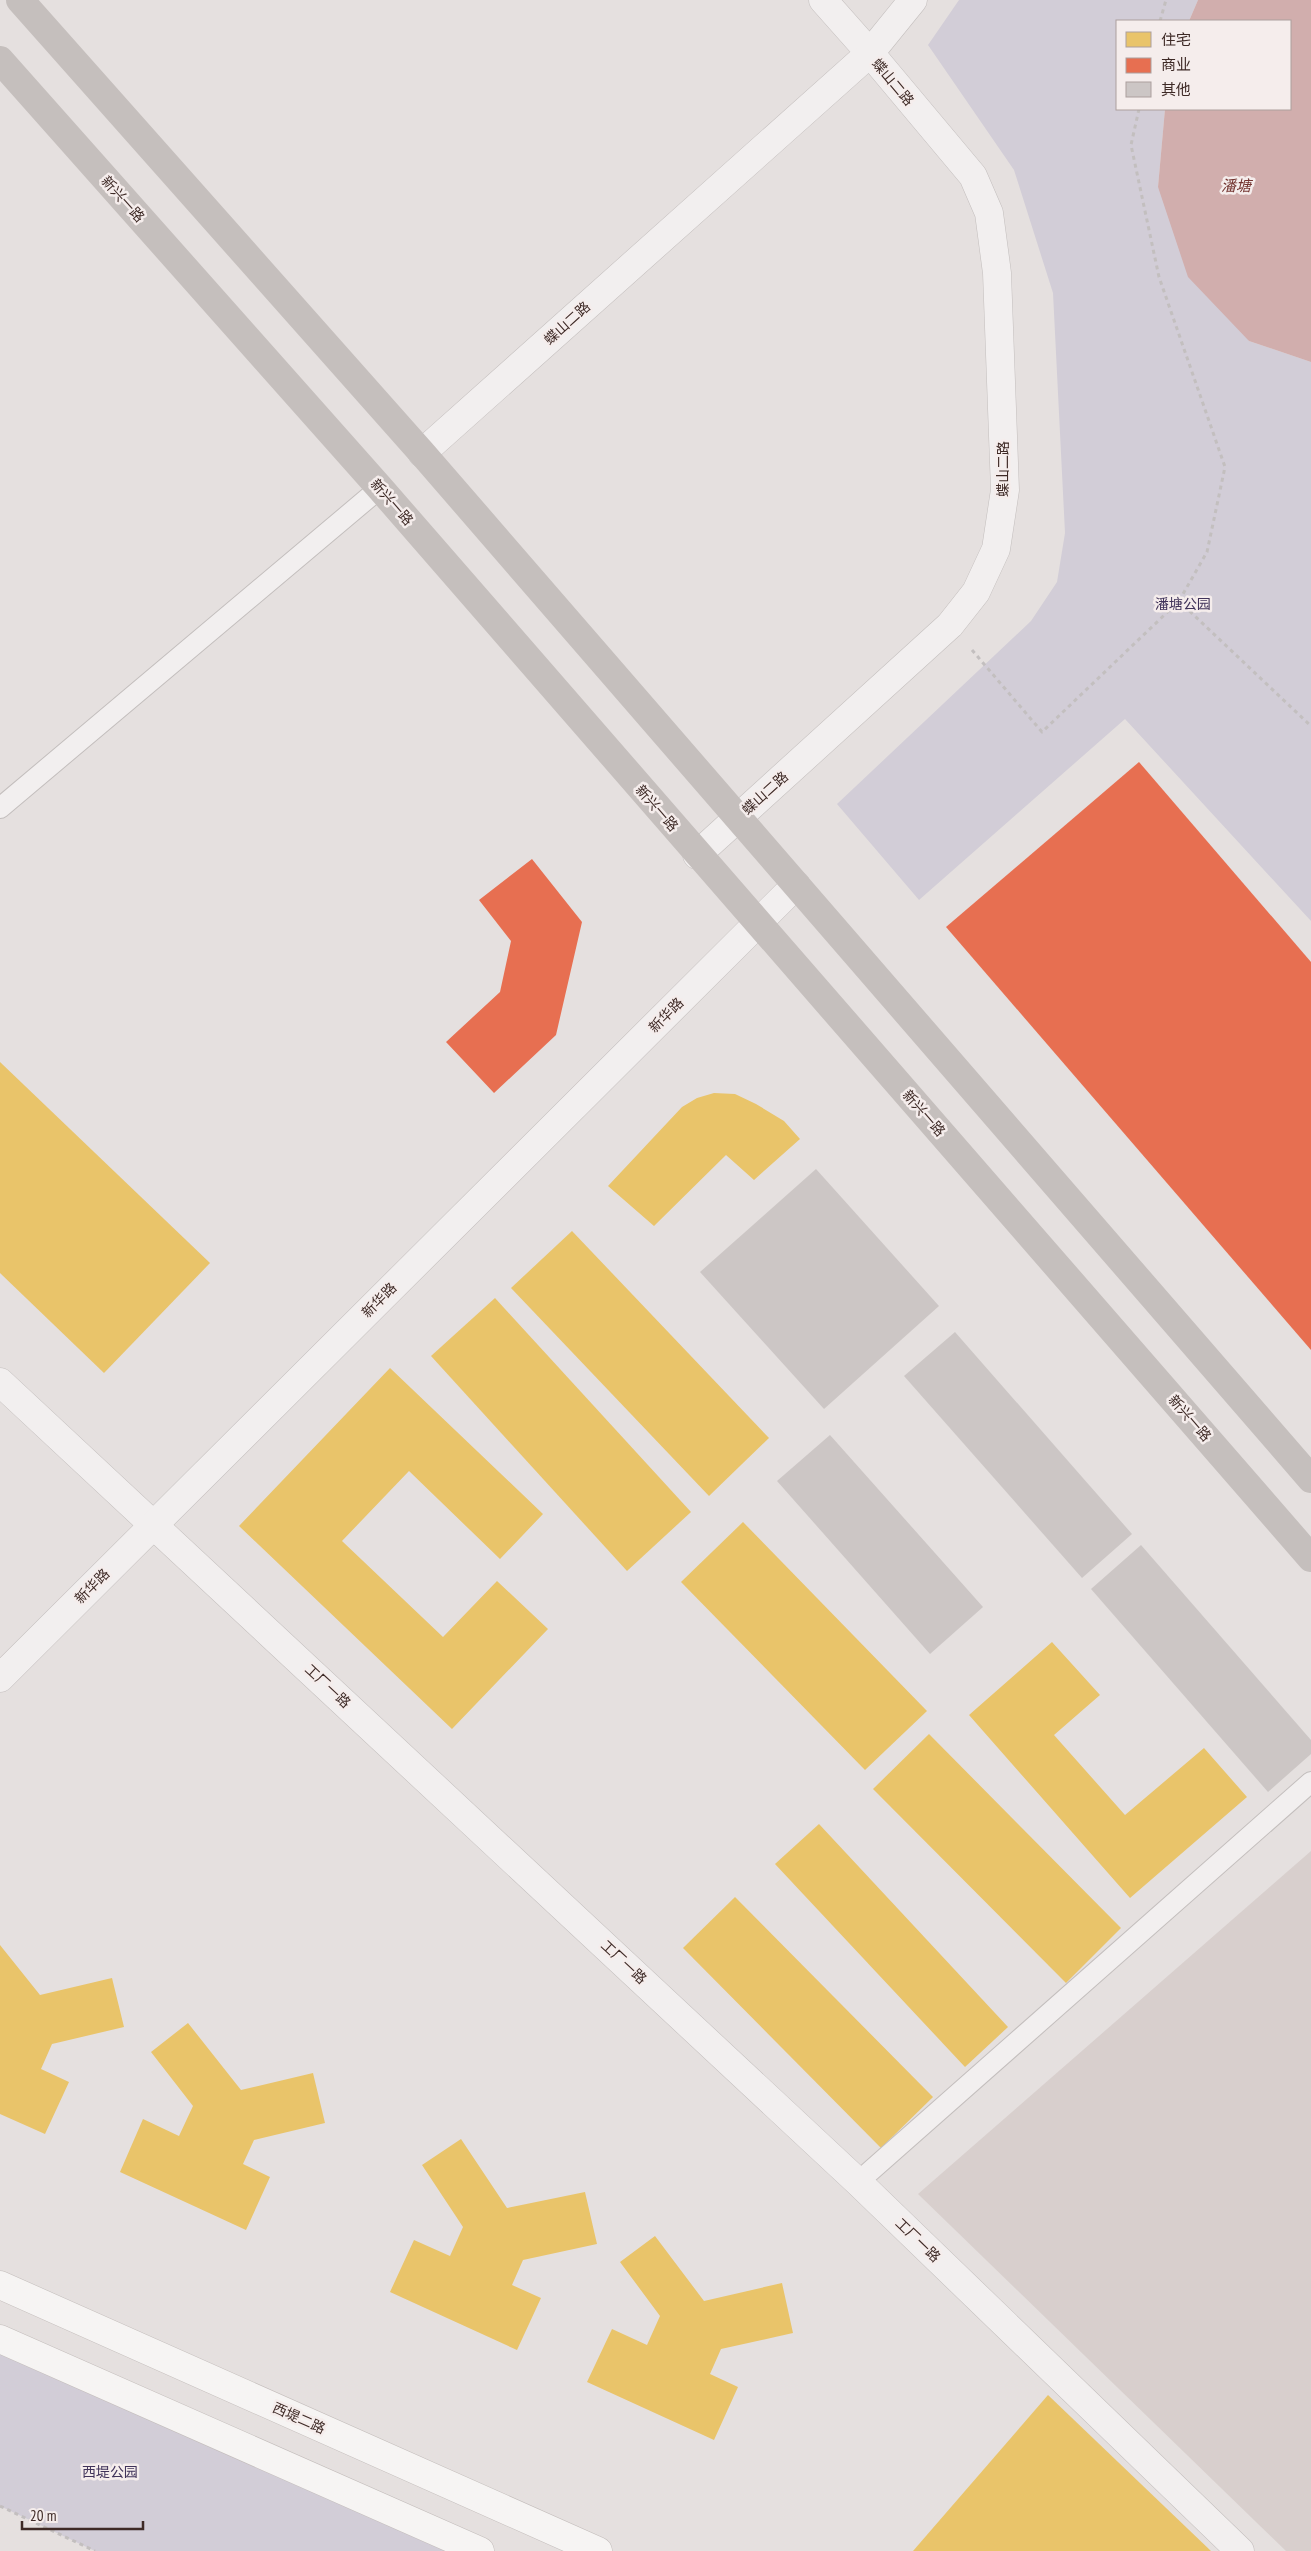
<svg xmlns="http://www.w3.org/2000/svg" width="1311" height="2551" font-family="'PT Sans Narrow','Noto Sans SC',sans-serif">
	<rect width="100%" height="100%" fill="#e5e0df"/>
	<!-- built -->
	<path fill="#d8cfcd" d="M1311 1851V2551H1286L918 2194Z"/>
	<!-- green -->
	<g fill="#d2cdd7">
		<path d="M959 0H1198L1189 21H1117V109H1165L1158 187 1249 341 1311 362V921L1125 719 919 900 837 804 1031 621 1057 582 1065 533 1053 293 1014 170 928 45Z"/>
		<path d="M0 2339 480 2551H95L0 2506Z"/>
	</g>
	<!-- water -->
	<path fill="#d1aead" d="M1198 0H1311V362L1249 341 1188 277 1158 187 1165 109H1290V21H1189Z"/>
	<!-- homes -->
	<g fill="#e9c46a">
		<path d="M0 1062 210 1263 104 1373 0 1273Z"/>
		<path d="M714 1093 735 1094 756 1104 784 1121 800 1139 754 1180 726 1155 654 1226 608 1186 682 1107 697 1098Z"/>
		<path d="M572 1231 769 1438 709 1496 511 1288Z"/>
		<path d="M495 1298 691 1512 627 1571 431 1356Z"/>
		<path d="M390 1368 543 1514 500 1559 409 1471 342 1541 443 1637 497 1581 548 1629 452 1729 239 1526Z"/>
		<path d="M743 1522 927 1711 865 1770 681 1582Z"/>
		<path d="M1052 1642 1100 1695 1054 1735 1125 1815 1204 1748 1247 1797 1130 1898 969 1715Z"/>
		<path d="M929 1734 1121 1928 1066 1983 873 1789Z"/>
		<path d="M819 1824 1008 2027 965 2067 775 1864Z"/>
		<path d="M735 1897 933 2097 881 2148 683 1948Z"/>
		<path d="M0 1945 40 1995 112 1978 124 2027 52 2044 41 2069 69 2082 45 2134 0 2114Z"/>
		<path d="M188 2023 241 2090 313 2073 325 2123 254 2140 243 2164 270 2177 246 2230 120 2172 143 2119 179 2136 193 2106 151 2052Z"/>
		<path d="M461 2139 507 2208 585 2192 597 2244 523 2260 512 2285 541 2298 517 2350 390 2292 414 2240 450 2256 463 2227 422 2165Z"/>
		<path d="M655 2236 704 2301 782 2283 793 2333 721 2349 710 2374 738 2387 714 2440 587 2382 612 2329 647 2345 660 2316 620 2262Z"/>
		<path d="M1048 2395 1211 2551H913Z"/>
	</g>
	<!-- shops -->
	<g fill="#e76f51">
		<path d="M1139 762 1311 962V1350L946 927Z"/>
		<path d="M532 859 582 922 556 1035 494 1093 446 1042 500 992 511 941 479 900Z"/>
	</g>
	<!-- building -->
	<g fill="#ccc6c5">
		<path d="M816 1169 939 1306 824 1409 700 1272Z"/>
		<path d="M955 1332 1132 1534 1082 1578 904 1376Z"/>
		<path d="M830 1435 983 1607 930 1654 777 1481Z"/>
		<path d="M1141 1545 1311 1740V1754L1268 1792 1091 1589Z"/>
	</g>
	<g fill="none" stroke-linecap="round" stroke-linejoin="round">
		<!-- service casing -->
		<g stroke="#c3bebd" stroke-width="22">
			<g id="service">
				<path d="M0 808 380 488"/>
				<path d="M858 2182 1311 1782"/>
			</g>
		</g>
		<!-- minor casing -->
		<g stroke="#c3bebd" stroke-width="29">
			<g id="minor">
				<path d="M422 453 870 53 823 0"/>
				<path d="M0 1382 858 2182 1240 2551"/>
			</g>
		</g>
		<!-- tertiary casing -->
		<g stroke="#c3bebd" stroke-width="29">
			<g id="tertiary">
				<path d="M697 855 950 625 976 592 996 549 1005 490 997 273 989 213 973 176 870 53 913 0"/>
				<path d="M0 1678 796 885"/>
			</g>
		</g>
		<!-- primary casing -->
		<g stroke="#c3bdbb" stroke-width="29">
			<g id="primary">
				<path d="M0 2285 598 2551"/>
				<path d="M0 2339 480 2551"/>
			</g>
		</g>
		<!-- path -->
		<g stroke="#c3bfbf" stroke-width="3" stroke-dasharray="4 4" stroke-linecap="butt">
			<path d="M1160 21 1166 0"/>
			<path d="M1139 109 1131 145 1159 277 1225 467 1207 552 1179 601"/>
			<path d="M972 650 1042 732 1179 601 1311 726"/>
			<path d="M0 2506 95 2551"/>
		</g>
		<!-- service -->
		<use href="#service" stroke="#f2efef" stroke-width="20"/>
		<!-- minor -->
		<use href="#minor" stroke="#f2efef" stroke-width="28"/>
		<!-- tertiary -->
		<use href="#tertiary" stroke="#f2efef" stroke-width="28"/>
		<!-- secondary -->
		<g stroke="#c5bfbd" stroke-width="28">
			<path d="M20 0 422 453 1311 1479"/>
			<path d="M0 60 380 488 1311 1558"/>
		</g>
		<!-- primary -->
		<use href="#primary" stroke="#f6f4f3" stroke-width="28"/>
	</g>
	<g text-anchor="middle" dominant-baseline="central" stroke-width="5" stroke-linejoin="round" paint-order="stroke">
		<!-- street labels -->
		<g font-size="14" fill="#3e2a26" stroke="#f5edec">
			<text transform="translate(893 82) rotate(50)">蝶山二路</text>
			<text transform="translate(123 199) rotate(48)">新兴一路</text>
			<text transform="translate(567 323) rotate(-42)">蝶山二路</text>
			<text transform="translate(1003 469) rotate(-90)">蝶山二路</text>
			<text transform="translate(392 502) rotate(49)">新兴一路</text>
			<text transform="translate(765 793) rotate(-42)">蝶山二路</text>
			<text transform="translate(657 808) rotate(49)">新兴一路</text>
			<text transform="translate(666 1015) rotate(-45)">新华路</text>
			<text transform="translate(924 1113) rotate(49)">新兴一路</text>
			<text transform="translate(379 1300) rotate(-45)">新华路</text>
			<text transform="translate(1190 1418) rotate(49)">新兴一路</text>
			<text transform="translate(92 1586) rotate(-45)">新华路</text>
			<text transform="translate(328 1686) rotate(43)">工厂一路</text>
			<text transform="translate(624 1962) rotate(43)">工厂一路</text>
			<text transform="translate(918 2240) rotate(44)">工厂一路</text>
			<text transform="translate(299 2418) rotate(24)">西堤二路</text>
		</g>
		<!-- park labels -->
		<g font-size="14" fill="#40335a" stroke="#f5edec">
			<text x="1183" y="604">潘塘公园</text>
			<text x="110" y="2472">西堤公园</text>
		</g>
		<!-- water labels -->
		<g font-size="15" font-style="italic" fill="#733430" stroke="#f5edec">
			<text x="1236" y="185">潘塘</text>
		</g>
	</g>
	<!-- legend -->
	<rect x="1116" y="20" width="175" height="90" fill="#f5edec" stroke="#ac9f9d"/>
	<rect x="1126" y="32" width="25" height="15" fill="#e9c46a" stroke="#ac9f9d"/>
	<text x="1161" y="45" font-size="15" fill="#3e2a26">住宅</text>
	<rect x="1126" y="58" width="25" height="15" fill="#e76f51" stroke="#ac9f9d"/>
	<text x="1161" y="70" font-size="15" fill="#3e2a26">商业</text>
	<rect x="1126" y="82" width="25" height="15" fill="#ccc6c5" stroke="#ac9f9d"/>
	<text x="1161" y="95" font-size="15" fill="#3e2a26">其他</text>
	<!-- scale -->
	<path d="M22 2521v8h121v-8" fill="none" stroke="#3e2a26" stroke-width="2.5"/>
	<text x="30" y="2521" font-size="15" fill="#3e2a26" stroke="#f5edec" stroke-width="4" paint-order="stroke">20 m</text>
</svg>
